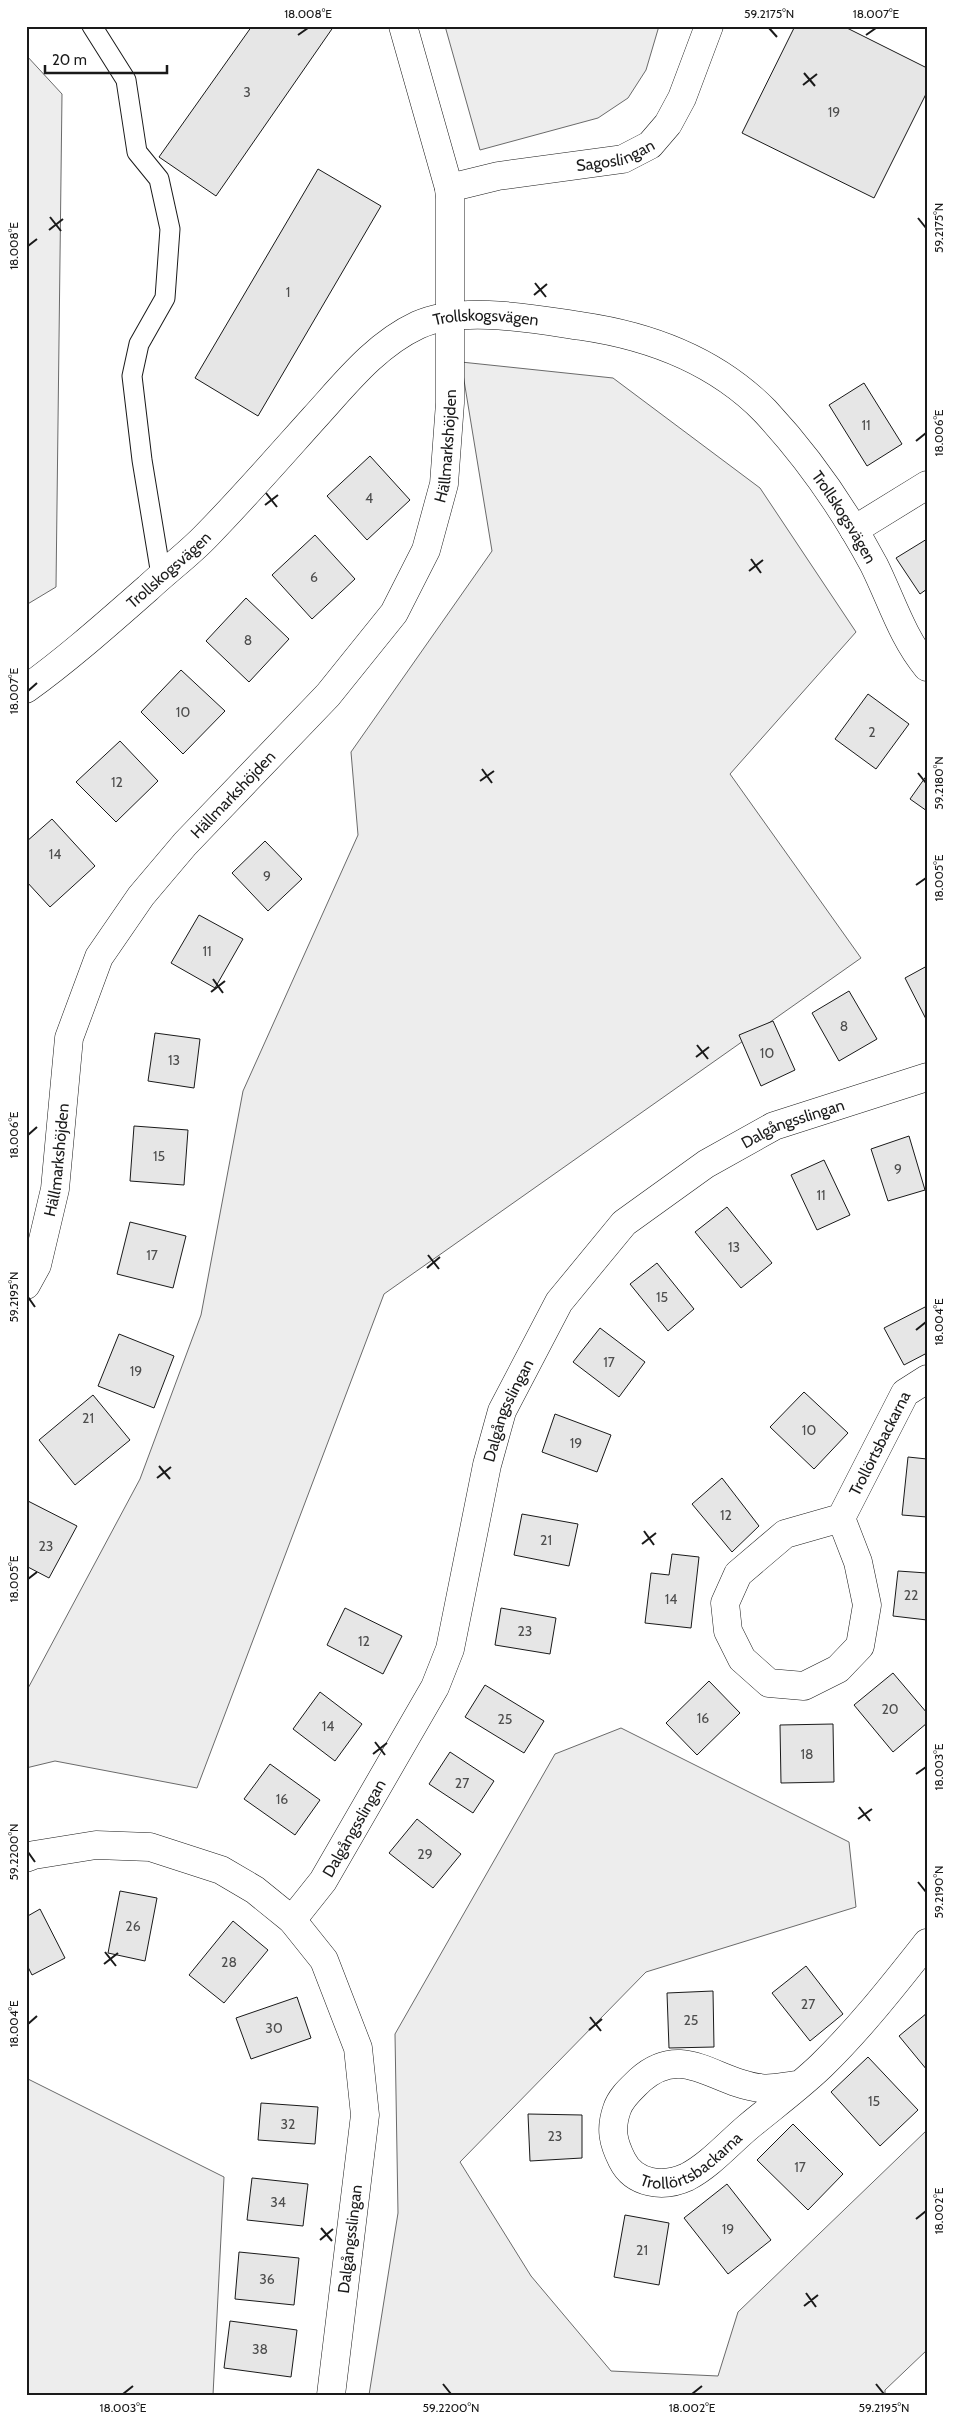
<svg xmlns="http://www.w3.org/2000/svg" width="953" height="2421" font-family="Cabin,sans-serif">
	<rect width="100%" height="100%" fill="#fff"/>
	<!-- built -->
	<g fill="#ededed" stroke="#6a6a6a">
		<path d="M445 26H659L646 70 628 98 598 118 480 150Z"/>
		<path d="M26 55 62 94 56 587 26 605Z"/>
		<path d="M461 362 613 378 760 488 856 632 730 774 861 958 384 1294 197 1788 55 1761 26 1768V1692L140 1479 201 1315 243 1091 358 835 351 752 492 551Z"/>
		<path d="M621 1728 849 1842 856 1907 646 1972 460 2162 531 2276 611 2371 718 2376 738 2312 927 2130V2350L885 2390V2395H369L398 2213 395 2034 555 1754Z"/>
		<path d="M26 2078 224 2177 213 2395H26Z"/>
	</g>
	<!-- building -->
	<g fill="#e6e6e6" stroke="#1a1a1a">
		<path d="M252 26H334L216 196 159 157Z"/>
		<path d="M795 26H843L927 68V92L874 198 742 133Z"/>
		<path d="M318 169 381 206 258 416 195 378Z"/>
		<path d="M864 383 902 444 867 466 829 405Z"/>
		<path d="M370 456 410 500 367 540 327 496Z"/>
		<path d="M315 535 355 579 312 619 272 575Z"/>
		<path d="M927 539V589L920 594 896 558Z"/>
		<path d="M246 598 289 639 249 682 206 641Z"/>
		<path d="M181 670 225 711 183 754 141 712Z"/>
		<path d="M868 694 909 724 876 769 835 739Z"/>
		<path d="M120 741 158 781 116 822 76 782Z"/>
		<path d="M927 775V811L910 799Z"/>
		<path d="M52 819 95 866 50 907 26 881V842Z"/>
		<path d="M265 841 302 879 268 911 232 873Z"/>
		<path d="M199 915 243 939 215 988 171 963Z"/>
		<path d="M927 966V1021L905 978Z"/>
		<path d="M849 991 877 1039 839 1061 812 1013Z"/>
		<path d="M773 1021 795 1070 761 1086 739 1035Z"/>
		<path d="M155 1033 200 1039 194 1088 148 1081Z"/>
		<path d="M134 1126 188 1130 184 1185 130 1181Z"/>
		<path d="M909 1136 925 1190 888 1201 871 1149Z"/>
		<path d="M824 1160 850 1215 817 1230 791 1175Z"/>
		<path d="M727 1207 772 1263 741 1288 695 1232Z"/>
		<path d="M130 1222 186 1236 173 1288 117 1274Z"/>
		<path d="M657 1263 694 1309 668 1331 630 1284Z"/>
		<path d="M927 1306V1353L904 1365 884 1328Z"/>
		<path d="M600 1328 645 1362 619 1397 573 1362Z"/>
		<path d="M119 1334 174 1356 154 1408 98 1386Z"/>
		<path d="M804 1392 848 1433 814 1469 770 1427Z"/>
		<path d="M93 1395 130 1440 75 1485 39 1440Z"/>
		<path d="M555 1414 611 1435 597 1472 542 1452Z"/>
		<path d="M908 1457 927 1459V1517L902 1515Z"/>
		<path d="M722 1478 759 1526 732 1552 692 1504Z"/>
		<path d="M26 1500 77 1526 49 1578 26 1566Z"/>
		<path d="M522 1514 578 1524 569 1566 514 1555Z"/>
		<path d="M672 1554 699 1557 691 1628 645 1623 651 1573 669 1575Z"/>
		<path d="M898 1571 927 1573V1620L893 1616Z"/>
		<path d="M345 1608 402 1636 383 1674 327 1645Z"/>
		<path d="M501 1608 556 1618 550 1654 495 1645Z"/>
		<path d="M893 1673 927 1713V1723L893 1752 854 1705Z"/>
		<path d="M709 1681 740 1713 697 1755 666 1723Z"/>
		<path d="M485 1685 544 1721 524 1753 465 1717Z"/>
		<path d="M320 1692 362 1724 335 1761 293 1729Z"/>
		<path d="M833 1724 834 1782 781 1783 780 1725Z"/>
		<path d="M450 1752 494 1781 473 1813 429 1784Z"/>
		<path d="M270 1764 320 1800 295 1835 244 1799Z"/>
		<path d="M417 1819 461 1854 433 1888 389 1853Z"/>
		<path d="M120 1891 157 1898 145 1961 108 1953Z"/>
		<path d="M40 1909 65 1958 32 1975 26 1963V1917Z"/>
		<path d="M233 1921 268 1950 224 2003 189 1975Z"/>
		<path d="M806 1966 843 2014 810 2041 772 1993Z"/>
		<path d="M713 1991 714 2047 669 2048 667 1993Z"/>
		<path d="M297 1997 311 2038 251 2059 236 2018Z"/>
		<path d="M927 2013V2070L899 2036Z"/>
		<path d="M868 2057 918 2110 880 2146 831 2092Z"/>
		<path d="M261 2103 318 2107 315 2144 258 2140Z"/>
		<path d="M528 2114 582 2115V2158L530 2161Z"/>
		<path d="M793 2124 843 2174 808 2210 757 2160Z"/>
		<path d="M252 2178 308 2184 303 2226 247 2220Z"/>
		<path d="M727 2184 771 2240 728 2274 684 2218Z"/>
		<path d="M625 2215 669 2223 659 2285 614 2277Z"/>
		<path d="M239 2252 299 2258 294 2305 235 2299Z"/>
		<path d="M230 2321 297 2330 291 2377 224 2368Z"/>
	</g>
	<g fill="none" stroke-linecap="round" stroke-linejoin="round">
		<!-- lane casing -->
		<g stroke="#1a1a1a" stroke-width="21">
			<path id="lane" d="M92 26 126 80 137 152 159 179 170 229 165 298 139 344 132 376 142 460 161 575"/>
		</g>
		<!-- street casing -->
		<g stroke="#1a1a1a" stroke-width="29">
			<g id="street">
				<path id="s1" d="M449 188 498 176 623 159 650 145 668 124 682 98 709 26"/>
				<path d="M854 530 927 485"/>
				<path id="s2" d="M26 689C69 658 108 623 148 588 167 570 189 554 207 535 244 497 279 457 314 418 345 384 375 345 418 325 462 305 533 319 581 326 650 336 715 360 765 411 808 457 844 509 874 565 891 599 902 637 927 667"/>
				<path id="s3" d="M26 1285 37 1265 55 1189 69 1038 99 957 141 896 185 844 328 695 394 613 426 550 444 484 450 403V198L449 188 403 26"/>
				<path id="s4" d="M841 1518 858 1562 867 1605 860 1646 838 1669 804 1686 769 1683 742 1659 728 1631 725 1603 738 1574 785 1534 841 1518 905 1393 927 1379"/>
				<path d="M26 1858 34 1855 96 1845 150 1847 221 1870 255 1890 292 1920 324 1960 358 2048 365 2115 331 2395"/>
				<path id="s5" d="M292 1920 323 1881 435 1687 450 1649 487 1465 502 1411 559 1302 624 1223 706 1164 774 1126 927 1077"/>
				<path id="s6" d="M797 2085C785 2086 772 2090 760 2088 715 2083 683 2042 640 2080 631 2089 621 2097 617 2109 610 2129 613 2142 622 2160 634 2184 663 2188 687 2177 710 2165 729 2143 748 2127 772 2107 798 2088 821 2066 860 2028 893 1986 927 1943"/>
			</g>
		</g>
		<!-- lane -->
		<use href="#lane" stroke="#fff" stroke-width="19"/>
		<!-- street -->
		<use href="#street" stroke="#fff" stroke-width="28"/>
	</g>
	<!-- ticks -->
	<path fill="none" stroke="#1a1a1a" stroke-width="2" d="M769 28 777 37M298 35 308 28M866 35 876 28M804 73 815 86M803 85 817 74M50 217 61 231M918 218 926 228M49 230 63 219M28 246 37 239M535 283 546 297M534 295 547 284M916 441 926 433M266 493 277 507M265 505 278 495M751 559 761 573M749 571 763 560M28 691 37 683M482 769 492 783M918 773 926 783M480 781 494 771M916 885 926 878M213 979 223 993M211 992 225 981M697 1045 708 1059M696 1057 709 1047M28 1135 37 1127M428 1255 439 1269M427 1268 440 1257M28 1297 35 1307M916 1330 926 1322M159 1466 170 1479M157 1478 171 1467M644 1531 654 1545M642 1544 656 1533M28 1579 37 1572M375 1742 385 1755M373 1754 387 1743M916 1774 926 1767M859 1807 870 1821M858 1819 872 1809M28 1852 35 1862M918 1882 926 1892M105 1952 116 1966M104 1964 118 1953M590 2017 601 2031M28 2024 37 2016M589 2030 602 2019M916 2219 926 2211M321 2228 332 2241M320 2240 333 2229M806 2293 816 2307M804 2306 818 2295M443 2384 451 2394M876 2384 884 2394M123 2394 133 2386M692 2394 702 2386"/>
	<g text-anchor="middle" dominant-baseline="central" stroke-width="4" stroke-linejoin="round" paint-order="stroke">
		<!-- number labels -->
		<g font-size="14" fill="#4d4d4d">
			<text x="247" y="92">3</text>
			<text x="834" y="112">19</text>
			<text x="288" y="292">1</text>
			<text x="866" y="425">11</text>
			<text x="369" y="498">4</text>
			<text x="314" y="577">6</text>
			<text x="248" y="640">8</text>
			<text x="183" y="712">10</text>
			<text x="872" y="732">2</text>
			<text x="117" y="782">12</text>
			<text x="55" y="854">14</text>
			<text x="267" y="876">9</text>
			<text x="207" y="951">11</text>
			<text x="844" y="1026">8</text>
			<text x="767" y="1053">10</text>
			<text x="174" y="1060">13</text>
			<text x="159" y="1156">15</text>
			<text x="898" y="1169">9</text>
			<text x="821" y="1195">11</text>
			<text x="734" y="1247">13</text>
			<text x="152" y="1255">17</text>
			<text x="662" y="1297">15</text>
			<text x="609" y="1362">17</text>
			<text x="136" y="1371">19</text>
			<text x="88" y="1418">21</text>
			<text x="809" y="1430">10</text>
			<text x="576" y="1443">19</text>
			<text x="726" y="1515">12</text>
			<text x="546" y="1540">21</text>
			<text x="46" y="1546">23</text>
			<text x="911" y="1595">22</text>
			<text x="671" y="1599">14</text>
			<text x="525" y="1631">23</text>
			<text x="364" y="1641">12</text>
			<text x="890" y="1709">20</text>
			<text x="703" y="1718">16</text>
			<text x="505" y="1719">25</text>
			<text x="328" y="1726">14</text>
			<text x="807" y="1754">18</text>
			<text x="462" y="1783">27</text>
			<text x="282" y="1799">16</text>
			<text x="425" y="1854">29</text>
			<text x="133" y="1926">26</text>
			<text x="229" y="1962">28</text>
			<text x="808" y="2004">27</text>
			<text x="691" y="2020">25</text>
			<text x="274" y="2028">30</text>
			<text x="874" y="2101">15</text>
			<text x="288" y="2124">32</text>
			<text x="555" y="2136">23</text>
			<text x="800" y="2167">17</text>
			<text x="278" y="2202">34</text>
			<text x="728" y="2229">19</text>
			<text x="642" y="2250">21</text>
			<text x="267" y="2279">36</text>
			<text x="260" y="2349">38</text>
		</g>
		<!-- street labels -->
		<g font-size="16" fill="#1a1a1a" stroke="#fff">
			<text stroke="none"><textPath href="#s1" startOffset="170">Sagoslingan</textPath></text>
			<text stroke="none"><textPath href="#s2" startOffset="606">Trollskogsvägen</textPath></text>
			<text stroke="none"><textPath href="#s3" startOffset="970">Hällmarkshöjden</textPath></text>
			<text stroke="none"><textPath href="#s2" startOffset="1041">Trollskogsvägen</textPath></text>
			<text stroke="none"><textPath href="#s2" startOffset="186">Trollskogsvägen</textPath></text>
			<text stroke="none"><textPath href="#s3" startOffset="550">Hällmarkshöjden</textPath></text>
			<text stroke="none"><textPath href="#s5" startOffset="981">Dalgångsslingan</textPath></text>
			<text stroke="none"><textPath href="#s3" startOffset="130">Hällmarkshöjden</textPath></text>
			<text stroke="none"><textPath href="#s5" startOffset="561">Dalgångsslingan</textPath></text>
			<text stroke="none"><textPath href="#s4" startOffset="569">Trollörtsbackarna</textPath></text>
			<text stroke="none"><textPath href="#s5" startOffset="111">Dalgångsslingan</textPath></text>
			<text stroke="none"><textPath href="#s6" startOffset="340">Trollörtsbackarna</textPath></text>
			<text transform="translate(350 2239) rotate(-83)">Dalgångsslingan</text>
		</g>
	</g>
	<!-- border -->
	<rect width="953" height="2421" fill="none" stroke="#ffffff" stroke-width="55"/>
	<!-- scale -->
	<path d="M45 65v8h122v-8" fill="none" stroke="#1a1a1a" stroke-width="2.5"/>
	<text x="52" y="65" font-size="15" fill="#1a1a1a" stroke="#ffffff" stroke-width="4" paint-order="stroke">20 m</text>
	<rect x="28" y="28" width="898" height="2366" fill="none" stroke="#1a1a1a" stroke-width="2"/>
	<g font-size="12" text-anchor="middle" fill="#1a1a1a">
		<text x="308" y="18">18.008°E</text>
		<text x="769" y="18">59.2175°N</text>
		<text x="876" y="18">18.007°E</text>
		<text transform="translate(939 228) rotate(-90)" y="4">59.2175°N</text>
		<text transform="translate(14 246) rotate(-90)" y="4">18.008°E</text>
		<text transform="translate(939 433) rotate(-90)" y="4">18.006°E</text>
		<text transform="translate(14 691) rotate(-90)" y="4">18.007°E</text>
		<text transform="translate(939 783) rotate(-90)" y="4">59.2180°N</text>
		<text transform="translate(939 878) rotate(-90)" y="4">18.005°E</text>
		<text transform="translate(14 1135) rotate(-90)" y="4">18.006°E</text>
		<text transform="translate(14 1297) rotate(-90)" y="4">59.2195°N</text>
		<text transform="translate(939 1322) rotate(-90)" y="4">18.004°E</text>
		<text transform="translate(14 1579) rotate(-90)" y="4">18.005°E</text>
		<text transform="translate(939 1767) rotate(-90)" y="4">18.003°E</text>
		<text transform="translate(14 1852) rotate(-90)" y="4">59.2200°N</text>
		<text transform="translate(939 1892) rotate(-90)" y="4">59.2190°N</text>
		<text transform="translate(14 2024) rotate(-90)" y="4">18.004°E</text>
		<text transform="translate(939 2211) rotate(-90)" y="4">18.002°E</text>
		<text x="123" y="2412">18.003°E</text>
		<text x="451" y="2412">59.2200°N</text>
		<text x="692" y="2412">18.002°E</text>
		<text x="884" y="2412">59.2195°N</text>
	</g>
</svg>
